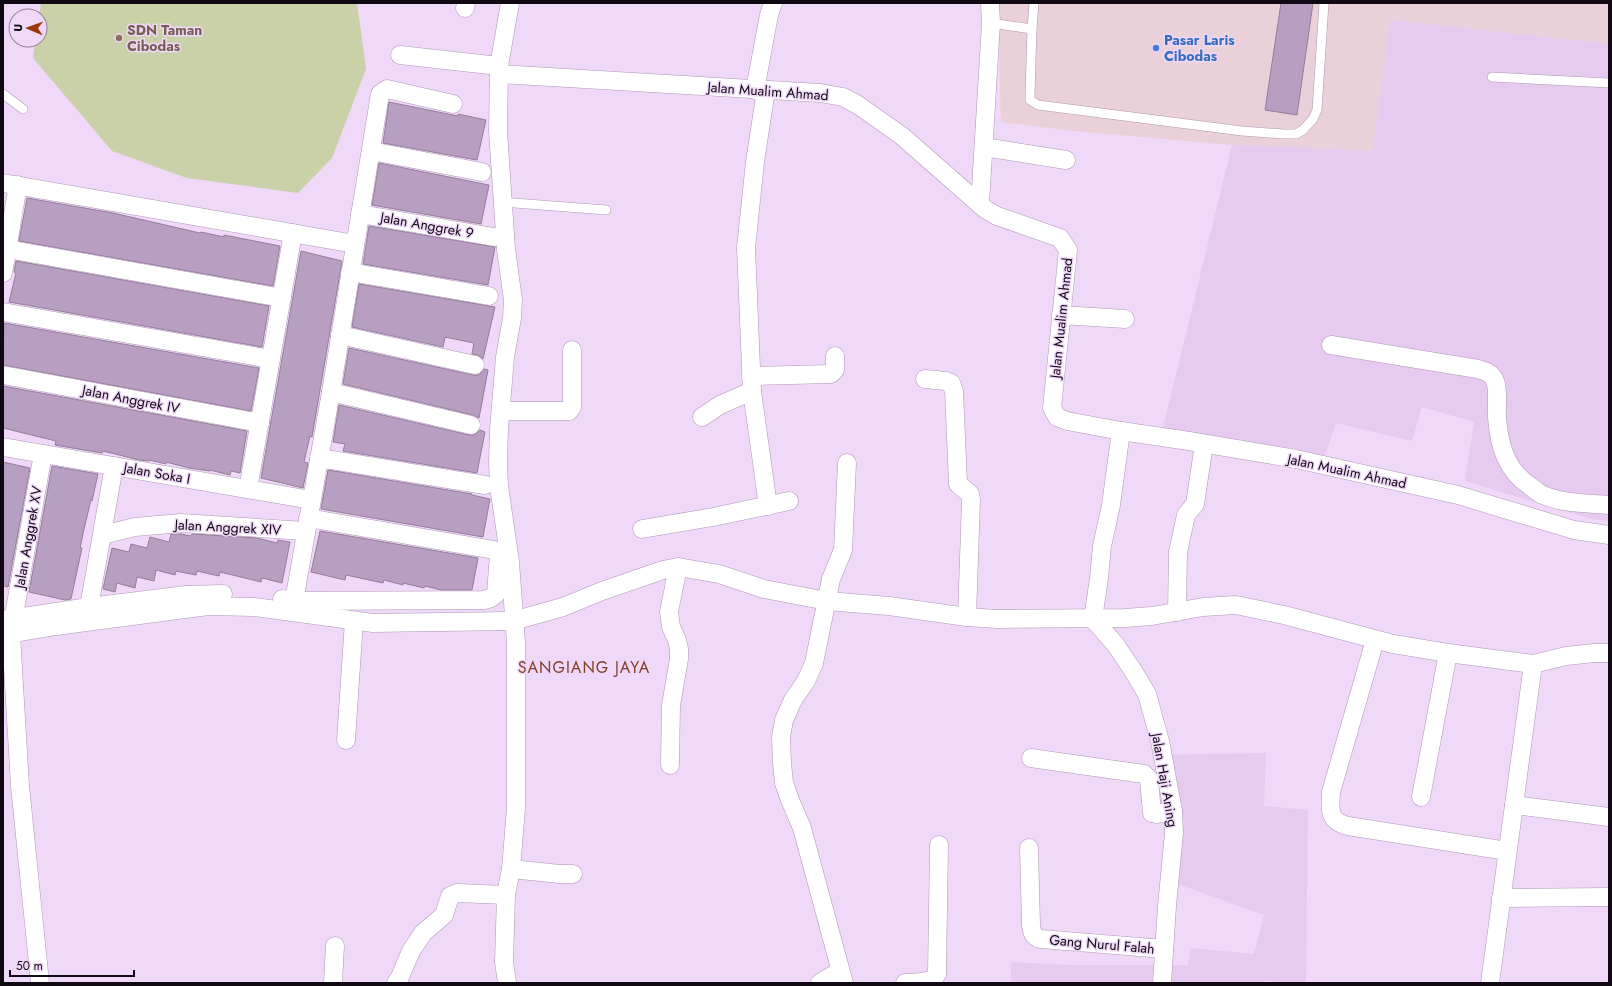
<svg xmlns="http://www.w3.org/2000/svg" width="1612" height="986" font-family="Jost,sans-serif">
	<rect width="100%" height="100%" fill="#f0d8f8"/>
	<!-- commercial -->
	<path fill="#e9d0d9" d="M998 3H1609V44L1390 20 1373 151 1232 145 1074 131 1001 122Z"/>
	<!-- built -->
	<g fill="#e7caf0">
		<path d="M1390 20 1609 44V521L1591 519 1465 481 1474 422 1422 407 1412 441 1336 423 1324 458 1162 432 1232 145 1373 151Z"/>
		<path d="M1266 753 1264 806 1308 810 1306 983 1263 981V983H1011V962L1071 965H1188L1191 948 1254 954 1264 915 1161 878 1166 833 1157 755Z"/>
	</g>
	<!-- green -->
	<path fill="#cad0a8" d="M41 3H357L366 69 332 158 298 193 187 178 112 151 33 58 35 40H40V16H39Z"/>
	<!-- building -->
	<g fill="#b89ec0" stroke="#947e9a">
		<path d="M1281 3H1313L1297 115 1265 110Z"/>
		<path d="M389 102 458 116V114L486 120 477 160 383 143Z"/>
		<path d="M379 163 489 185 481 224 372 205Z"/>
		<path d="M27 198 113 213 200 233 201 232 224 237V235L280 246 273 286 19 241Z"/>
		<path d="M369 226 495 247 488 285 363 264Z"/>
		<path d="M301 251 342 261 312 437 310 436 304 462 308 463 303 488 261 478Z"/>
		<path d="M16 261 269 306 262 347 9 302 16 273 14 272Z"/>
		<path d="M359 284 495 307 483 359 478 355 472 354 474 343 445 337 443 347 352 327Z"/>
		<path d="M4 323 259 368 251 411 3 365Z"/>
		<path d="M349 348 473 375H479L484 369 488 370 479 418 473 415 343 384Z"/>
		<path d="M3 386 247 431 240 473 231 471 230 475 210 470V471L189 468 166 462V464L149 460V461L139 460 103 451 102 453 55 445 56 441 3 428Z"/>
		<path d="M339 405 469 435H474L480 430 485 432 477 473 343 451 345 444 333 442Z"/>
		<path d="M3 462 30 468 8 587 3 586Z"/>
		<path d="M52 466 98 474 92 501 91 500 84 529 80 548H82L71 599 65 600 29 592Z"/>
		<path d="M328 470 472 494V495L490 499 483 537 321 509Z"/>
		<path d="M320 531 478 558 472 590H441L425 586 424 588 403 583V585L384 580 383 583 346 575 345 580 311 572Z"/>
		<path d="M171 534H181L191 536 192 534 257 538 277 543 278 540 290 542 282 583 262 578 261 582 220 572 219 576 197 571 196 575 176 571 175 575 156 570 154 581 137 577 135 588 117 583 115 592 103 589 112 548 129 552 131 544 147 548 150 537 169 542Z"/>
	</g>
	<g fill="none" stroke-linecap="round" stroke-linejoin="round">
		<!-- lane casing -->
		<g stroke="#ae97b5" stroke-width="10">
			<g id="lane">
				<path d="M991 23 1032 29 1034 3"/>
				<path d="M1032 29 1030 94V100L1038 105 1242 131 1283 134H1296L1303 130 1313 119 1317 110 1324 3"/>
				<path d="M1492 77 1609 83"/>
				<path d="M3 94 23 109"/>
				<path d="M502 202 606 210"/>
			</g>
		</g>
		<!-- street casing -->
		<g stroke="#ae97b5" stroke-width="19">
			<g id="street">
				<path d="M465 8 466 3"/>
				<path d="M400 55 499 66"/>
				<path d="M499 74 820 93 843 97 858 105 902 136 985 209 997 216 1060 238 1068 250 1052 408 1057 417 1067 421 1121 431 1189 441 1296 459 1458 495 1574 530 1609 535"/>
				<path d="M755 90 769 15 773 3"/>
				<path d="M766 90 755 162 746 248 752 391 768 506"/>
				<path d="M984 147 1066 160"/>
				<path d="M371 151 482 172"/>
				<path d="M3 183 355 244"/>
				<path d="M980 204 991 23 990 3"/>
				<path d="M360 214 494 237"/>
				<path d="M7 249 282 298"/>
				<path d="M350 272 489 296"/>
				<path d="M3 273 18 185"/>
				<path d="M3 312 271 359"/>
				<path d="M1061 315 1125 319"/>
				<path d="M340 335 475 365"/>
				<path d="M1331 345 1478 369C1485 371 1492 373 1495 381 1499 391 1496 406 1497 417 1499 445 1506 470 1530 486 1534 489 1538 493 1543 495 1564 504 1587 503 1609 505"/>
				<path d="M3 375 260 423"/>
				<path d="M751 376 831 374 835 370V356"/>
				<path d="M925 379 946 381 951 383 954 391 958 484 970 494 971 500 967 617"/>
				<path d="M331 392 471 425"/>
				<path d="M501 411H569L572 407V350"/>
				<path d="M702 417 720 405 752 391"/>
				<path d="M3 447 311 500"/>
				<path d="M319 458 485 485"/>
				<path d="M248 489 293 233"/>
				<path d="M642 529 713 517 789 501"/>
				<path d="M102 535 135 527 181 523 306 531"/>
				<path d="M282 599 294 601 484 600 491 598 496 594 499 554 494 550 308 518"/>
				<path d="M294 601 331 392 380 94 387 89 453 104"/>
				<path d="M89 607 114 466"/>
				<path d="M1177 612 1178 552 1186 515 1195 504 1204 444"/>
				<path d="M1093 619 1115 644 1132 669 1147 694 1160 741 1173 811 1174 833 1167 906 1162 983"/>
				<path d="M1093 619 1099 578 1102 546 1111 505 1121 431"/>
				<path d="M3 620 89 607 186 595 223 594"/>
				<path d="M13 620 43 454"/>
				<path d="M11 634 20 786 40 983"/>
				<path d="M3 635 56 626 208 606 254 607 373 623 513 621 563 607 602 591 663 570 678 567 719 574 764 589 827 601 889 606 967 617 997 619 1125 618 1152 616 1203 607 1236 605 1284 615 1393 644 1448 653 1533 664 1566 656 1594 653H1609"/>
				<path d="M1375 640 1331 792C1330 810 1328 821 1348 826L1507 851"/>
				<path d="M346 740 354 621"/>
				<path d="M1031 758 1144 774 1149 779 1152 813 1157 814 1173 811"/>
				<path d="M670 765 671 705 679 659V649L677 640 671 627 669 612 678 567"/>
				<path d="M1421 797 1448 653"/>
				<path d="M1514 805 1609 817"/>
				<path d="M1029 848 1031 925C1032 933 1033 937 1041 939L1164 949"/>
				<path d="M511 869 560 874H573"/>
				<path d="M1501 898 1609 897"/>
				<path d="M333 983 335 946"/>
				<path d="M396 983 400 977 411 951 423 933 444 915 450 896 457 893 506 895"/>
				<path d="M507 983 504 962 506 895 511 869 516 808V643L510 562 499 486 498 463 499 429 505 357 512 318 513 300 506 249 498 131 499 66 510 3"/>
				<path d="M820 983 840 971"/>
				<path d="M844 983 802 828 790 800 784 783 782 763 781 737 784 720 793 700 806 681 814 663 831 579 843 550 847 463"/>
				<path d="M905 983C916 982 932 984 937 974L939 845"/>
				<path d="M1490 983 1533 664"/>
			</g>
		</g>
		<!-- lane -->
		<use href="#lane" stroke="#fff" stroke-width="9"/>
		<!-- street -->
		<use href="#street" stroke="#fff" stroke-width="18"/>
	</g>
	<!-- markers -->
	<circle fill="#8d6e63" stroke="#f0d8f8" stroke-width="1.5" cx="119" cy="38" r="4"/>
	<circle fill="#3f7fe0" stroke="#f0d8f8" stroke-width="1.5" cx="1156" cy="48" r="4"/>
	<g text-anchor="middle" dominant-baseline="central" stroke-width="3" stroke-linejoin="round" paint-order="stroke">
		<!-- education labels -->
		<g font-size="14" font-weight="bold" fill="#785e54" stroke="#f0d8f8" text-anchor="start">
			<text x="127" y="30">SDN Taman<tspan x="127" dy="16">Cibodas</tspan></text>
		</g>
		<!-- shop labels -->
		<g font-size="14" font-weight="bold" fill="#366cbe" stroke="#f0d8f8" text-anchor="start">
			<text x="1164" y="40">Pasar Laris<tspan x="1164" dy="16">Cibodas</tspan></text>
		</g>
		<!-- street labels -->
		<g font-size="14" fill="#100913" stroke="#f0d8f8">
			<text transform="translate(768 91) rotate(4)">Jalan Mualim Ahmad</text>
			<text transform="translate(427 225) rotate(10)">Jalan Anggrek 9</text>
			<text transform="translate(1061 318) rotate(-84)">Jalan Mualim Ahmad</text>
			<text transform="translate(131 399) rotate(11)">Jalan Anggrek IV</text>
			<text transform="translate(1347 471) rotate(12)">Jalan Mualim Ahmad</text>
			<text transform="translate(157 473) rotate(10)">Jalan Soka I</text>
			<text transform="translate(228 527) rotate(3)">Jalan Anggrek XIV</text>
			<text transform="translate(28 537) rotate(-80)">Jalan Anggrek XV</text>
			<text transform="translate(1165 780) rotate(80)">Jalan Haji Aning</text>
			<text transform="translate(1102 944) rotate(5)">Gang Nurul Falah</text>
		</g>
		<!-- quarter labels -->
		<g font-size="16" letter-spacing="1" fill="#833f27" stroke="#f0d8f8">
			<text x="584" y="667">SANGIANG JAYA</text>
		</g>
	</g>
	<!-- border -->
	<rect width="1612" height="986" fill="none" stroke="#100913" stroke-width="8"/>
	<!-- north arrow -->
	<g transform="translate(28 28) rotate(272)"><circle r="19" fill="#f0d8f8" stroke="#96859c"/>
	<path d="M0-3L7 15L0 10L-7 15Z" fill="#9d380a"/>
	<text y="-6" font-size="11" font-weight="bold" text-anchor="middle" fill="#100913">U</text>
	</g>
	<!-- scale -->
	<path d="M10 970v6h124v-6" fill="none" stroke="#100913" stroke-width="2"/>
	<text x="16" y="970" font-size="12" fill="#100913" stroke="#f0d8f8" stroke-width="3" paint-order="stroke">50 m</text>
</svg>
